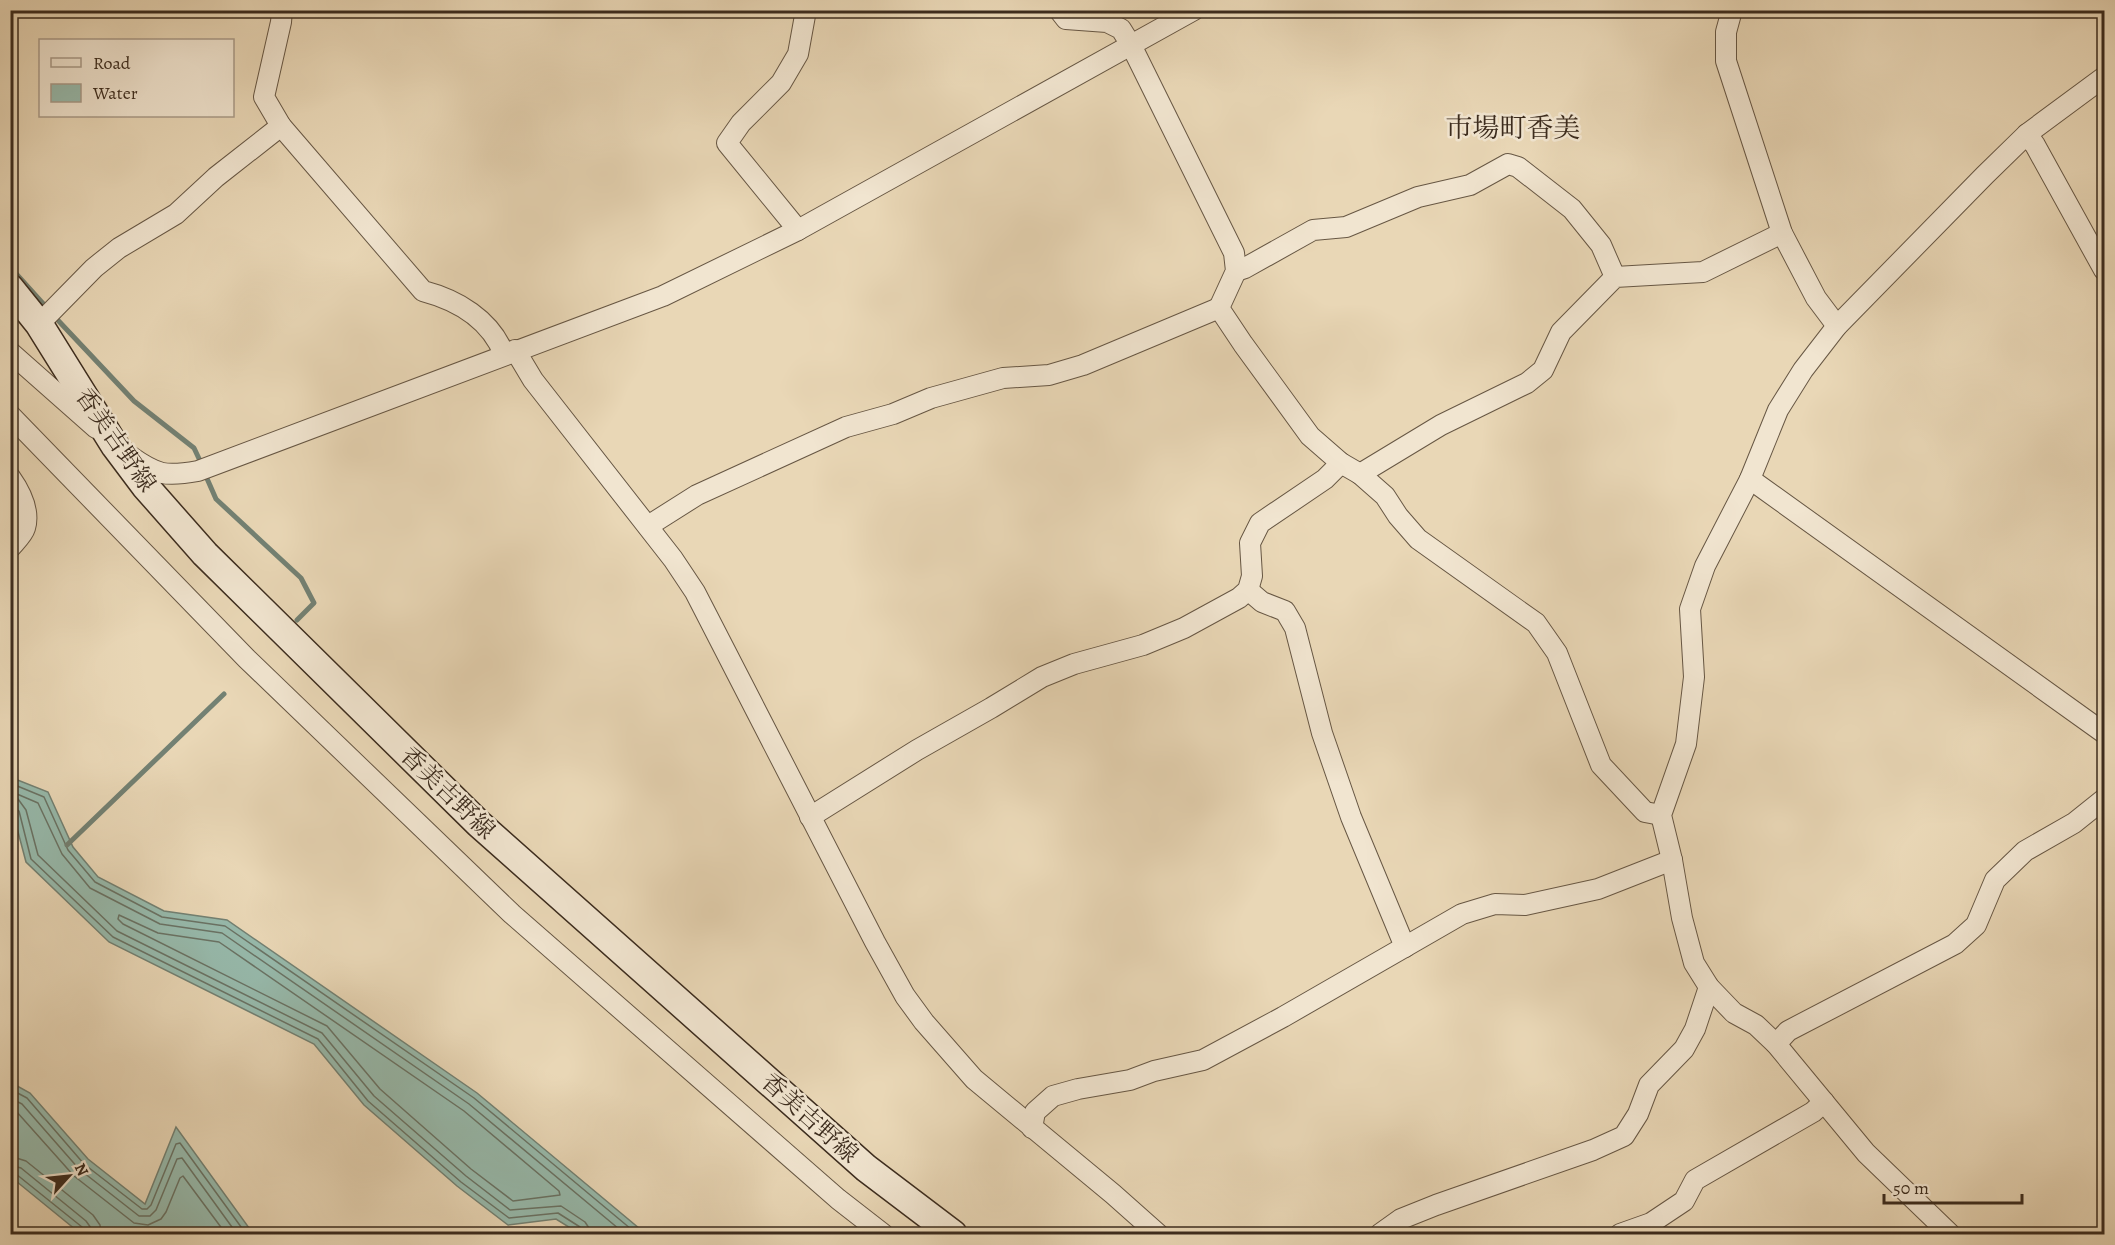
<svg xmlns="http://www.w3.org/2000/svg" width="2115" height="1245" font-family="Alegreya,'Noto Serif JP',serif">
	<rect width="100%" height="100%" fill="#e9d7b6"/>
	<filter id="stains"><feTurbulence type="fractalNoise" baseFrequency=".00333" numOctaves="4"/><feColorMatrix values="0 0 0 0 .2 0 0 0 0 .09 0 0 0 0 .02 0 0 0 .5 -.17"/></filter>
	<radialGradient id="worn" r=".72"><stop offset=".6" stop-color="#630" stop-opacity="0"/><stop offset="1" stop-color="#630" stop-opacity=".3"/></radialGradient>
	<!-- water -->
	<g fill="#97baac" stroke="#738173" stroke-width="1.5">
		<path d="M10 777 48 792 73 847 98 877 164 911 227 920 477 1093 646 1234H580L556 1219 508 1225 457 1186 364 1105 314 1044 109 942 26 862 13 813 11 811Z"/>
		<path d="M10 1082 30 1093 88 1159 145 1204 176 1127 249 1228 261 1234H81L11 1177Z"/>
	</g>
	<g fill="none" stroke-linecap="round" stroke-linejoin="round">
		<!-- shore -->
		<g stroke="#6a7365" stroke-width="1.5">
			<path d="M10 783 44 797 68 850 95 882 162 917 225 926 474 1098 637 1234"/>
			<path d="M10 791 38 803 62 854 90 888 160 924 222 933 469 1104 625 1234"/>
			<path d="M10 799H18L26 810 38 855 117 931 322 1033 374 1096 466 1176 510 1210 561 1206 585 1222 589 1228 590 1234"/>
			<path d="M10 807 15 808 19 811 31 859 113 937 318 1039 368 1101 461 1182 509 1218 558 1213 580 1227 582 1234"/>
			<path d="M119 915 158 933 219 942 464 1111 559 1191 560 1195 513 1201 471 1169 380 1089 327 1026 123 924 118 919Z"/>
			<path d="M10 1089 27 1098 84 1164 142 1209H147L151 1205 176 1144 180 1143 244 1231 248 1234"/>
			<path d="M10 1098 22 1104 79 1169 139 1216H150L156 1210 177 1159 182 1158 237 1234"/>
			<path d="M10 1108 16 1111 74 1176 134 1223 148 1225 161 1219 166 1212 180 1178 183 1176 226 1234"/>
			<path d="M10 1156 26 1161 93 1215 100 1225 101 1234"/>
			<path d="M10 1165 21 1168 86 1221 91 1228 92 1234"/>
			<path d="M10 1173 16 1174 82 1227 84 1234"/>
		</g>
		<!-- stream -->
		<g stroke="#738173" stroke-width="5">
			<path d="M10 267 47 308"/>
			<path d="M53 315 134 401 194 448 202 465"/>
			<path d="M205 474 216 499 301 578 314 603 297 620"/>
			<path d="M67 845 224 694"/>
		</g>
		<!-- street casing -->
		<g stroke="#675744" stroke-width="22">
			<g id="street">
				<path d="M282 10 281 22 264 97 281 126 423 291C457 300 490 319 504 354"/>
				<path d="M1059 10 1066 19 1107 22 1121 29 1131 45 1234 253 1236 271 1219 308 1243 344 1310 436 1341 463 1360 474 1385 496 1398 516 1418 539 1536 623 1557 653 1601 765 1645 812 1661 815"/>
				<path d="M1732 10 1726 32V61L1782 233 1816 298 1837 326"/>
				<path d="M2027 134 2035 145 2104 270"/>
				<path d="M798 230 727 143 741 123 781 83 798 54 806 10"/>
				<path d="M1236 271 1245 268 1313 230 1346 227 1418 197 1470 185 1508 164 1518 167 1572 209 1601 245 1615 277"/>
				<path d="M39 324 94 268 119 248 176 214 216 177 281 126"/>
				<path d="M515 350 533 380 673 559 695 592 875 942 905 996 924 1022 974 1079 1113 1194 1158 1234"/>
				<path d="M10 352 96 428"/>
				<path d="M10 415 247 659 512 914 838 1199 883 1234"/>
				<path d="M130 456C157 475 165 477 198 471L663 296 798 230 1194 10"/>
				<path d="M1360 474 1441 425 1527 383 1543 370 1561 332 1615 277 1703 272 1782 233"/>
				<path d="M10 477C20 491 30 511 25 528 23 535 15 542 10 548"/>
				<path d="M1750 479 2104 733"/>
				<path d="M648 526 697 495 846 427 893 414 931 398 1003 378 1049 375 1083 365 1219 308"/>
				<path d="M1248 590 1262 602 1285 611 1295 628 1322 733 1351 817 1405 947"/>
				<path d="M810 817 917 750 991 708 1042 677 1074 664 1143 645 1184 628 1239 598 1248 590 1252 576 1250 543 1260 523 1325 479 1341 463"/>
				<path d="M1776 1044 1788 1031 1955 944 1976 925 1995 880 2025 851 2074 823 2104 799"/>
				<path d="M1032 1128 1035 1112 1053 1096 1078 1089 1130 1080 1154 1071 1203 1060 1283 1017 1462 914 1495 904 1525 905 1598 889 1672 860"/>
				<path d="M1380 1234 1401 1219 1436 1205 1593 1150 1624 1136 1638 1114 1649 1085 1684 1049 1695 1029 1709 987"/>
				<path d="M1620 1234 1651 1223 1684 1201 1695 1180 1813 1112 1824 1102"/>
				<path d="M1950 1234 1866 1153 1776 1044 1756 1025 1734 1013 1709 987 1694 963 1682 918 1672 860 1661 815 1686 744 1694 677 1690 609 1705 566 1750 479 1778 410 1803 370 1837 326 1985 175 2027 134 2104 77"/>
			</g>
		</g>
		<!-- secondary casing -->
		<g stroke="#3c2c1e" stroke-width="30">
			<path id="secondary" d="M10 288 39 324 115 446 145 486 205 554 479 824 866 1168 953 1234"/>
		</g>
		<!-- street -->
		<use href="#street" stroke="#f1e5d0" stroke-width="20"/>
		<!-- secondary -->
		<use href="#secondary" stroke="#f1e5d0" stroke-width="27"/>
	</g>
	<g text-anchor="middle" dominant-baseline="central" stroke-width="5" stroke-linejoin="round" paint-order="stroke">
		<!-- street labels -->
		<g font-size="24" fill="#3c2c1e" stroke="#f1e5d0">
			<text transform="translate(116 440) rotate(55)">香美吉野線</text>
			<text transform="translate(448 793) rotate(44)">香美吉野線</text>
			<text transform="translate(810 1118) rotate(42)">香美吉野線</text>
		</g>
		<!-- quarter labels -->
		<g font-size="27" fill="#3c2c1e" stroke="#f1e5d0">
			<text x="1513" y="128">市場町香美</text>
		</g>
	</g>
	<!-- margin -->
	<rect width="2115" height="1245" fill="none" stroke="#e9d7b6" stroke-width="36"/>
	<rect x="12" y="12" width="2091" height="1221" fill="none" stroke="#3c2c1e" stroke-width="3"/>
	<rect x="18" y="18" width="2079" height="1209" fill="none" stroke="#3c2c1e" stroke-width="1.5"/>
	<!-- legend -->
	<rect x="39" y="39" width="195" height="78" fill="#f1e5d0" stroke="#a99b89" stroke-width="1.5"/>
	<rect x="51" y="58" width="30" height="9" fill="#f1e5d0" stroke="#a99b89" stroke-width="1.5"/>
	<text x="93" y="69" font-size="18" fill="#3c2c1e">Road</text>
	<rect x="51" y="84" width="30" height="18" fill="#97baac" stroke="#a99b89" stroke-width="1.5"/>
	<text x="93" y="99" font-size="18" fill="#3c2c1e">Water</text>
	<!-- north arrow -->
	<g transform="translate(69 1176) rotate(63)" stroke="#f1e5d0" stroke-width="4.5" paint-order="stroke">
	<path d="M0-4.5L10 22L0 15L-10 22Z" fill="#3c2c1e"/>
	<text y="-9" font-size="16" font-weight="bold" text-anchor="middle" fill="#3c2c1e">N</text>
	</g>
	<!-- scale -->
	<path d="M1884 1194v9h138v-9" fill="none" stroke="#3c2c1e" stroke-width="3"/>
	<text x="1893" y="1194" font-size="18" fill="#3c2c1e" stroke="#f1e5d0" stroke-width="4.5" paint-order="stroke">50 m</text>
	<rect width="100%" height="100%" filter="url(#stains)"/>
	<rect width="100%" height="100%" fill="url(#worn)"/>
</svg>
